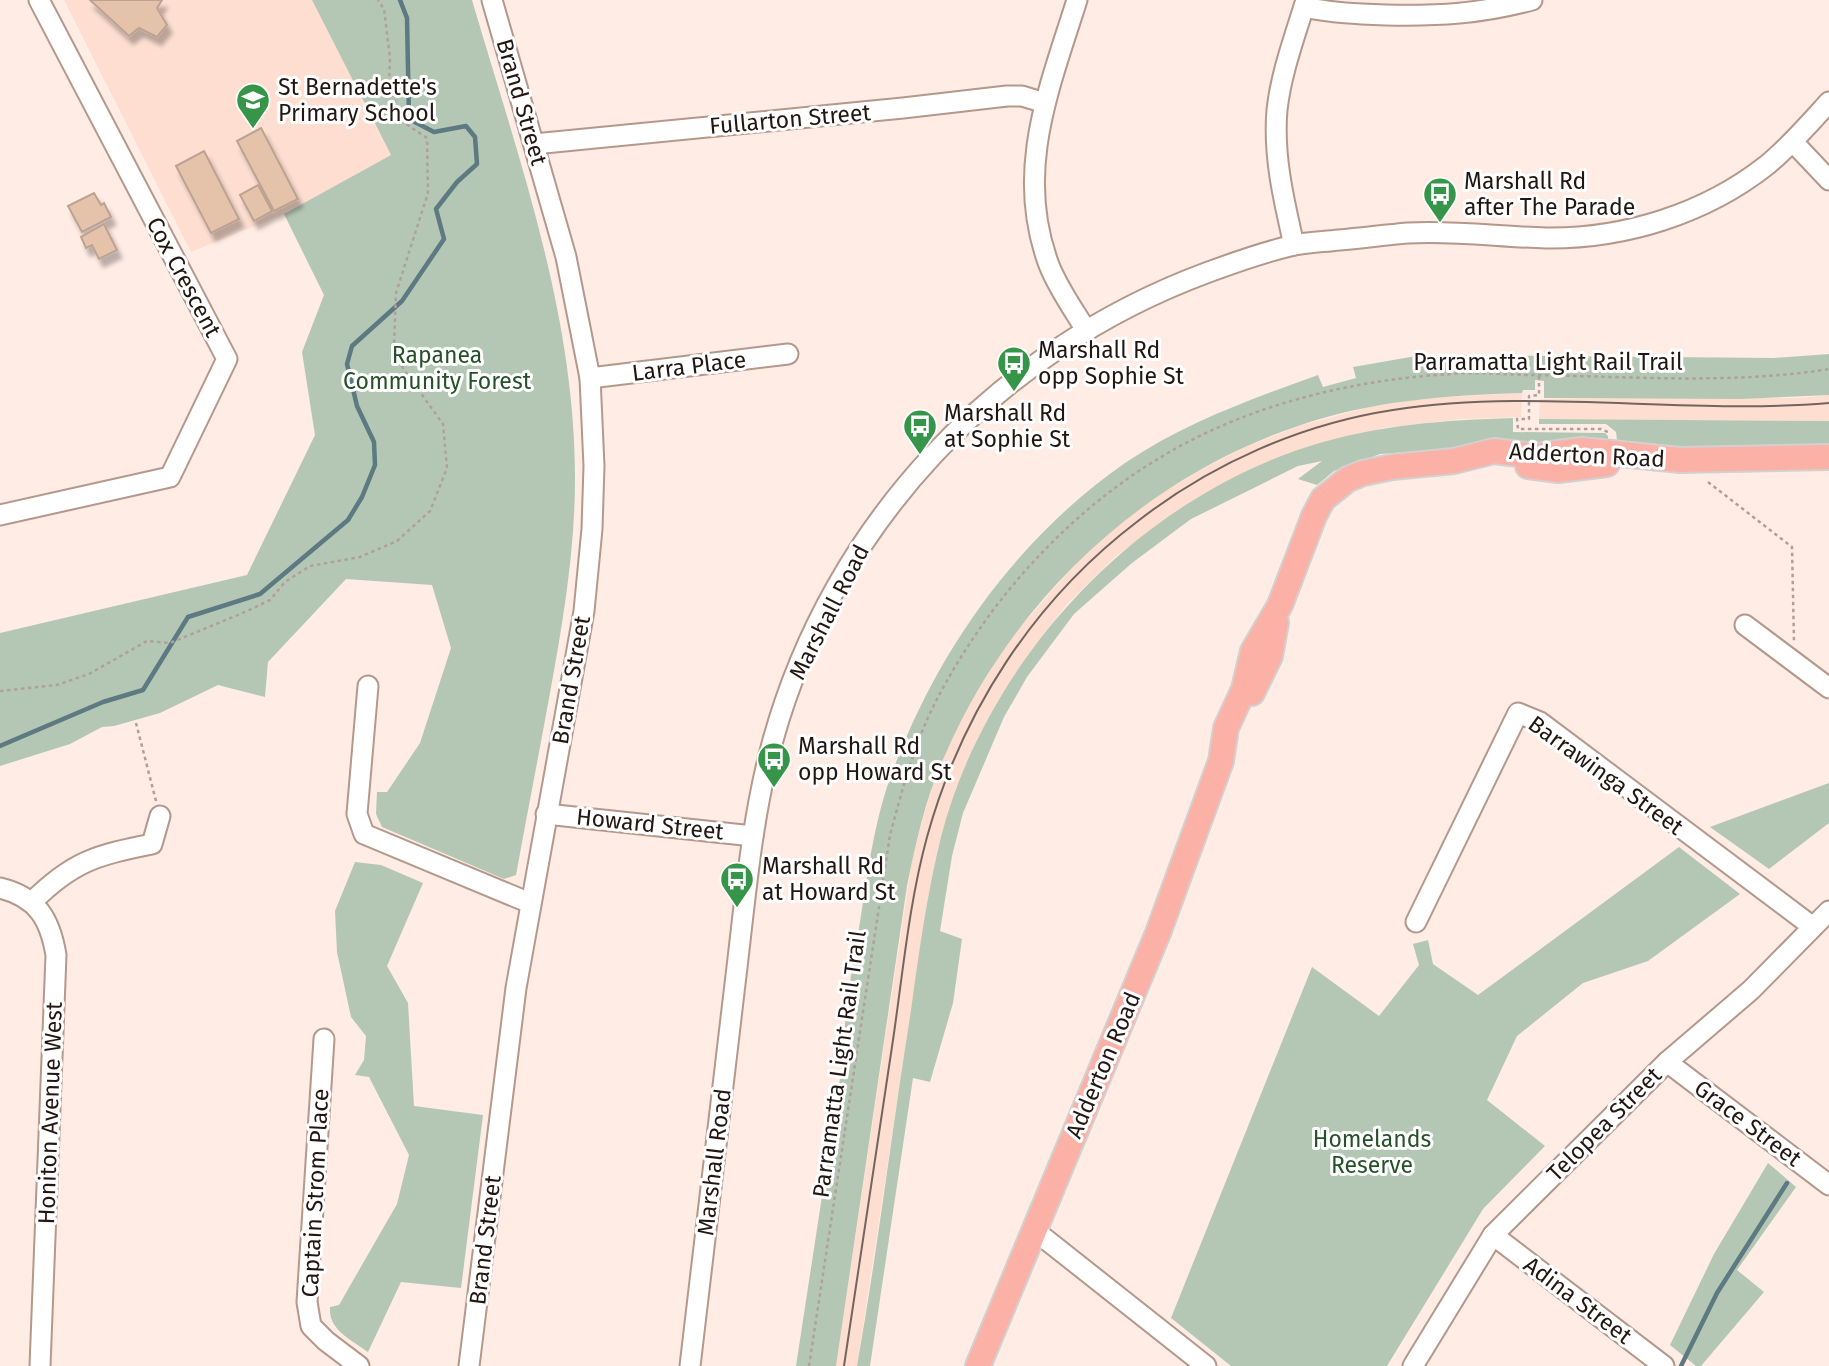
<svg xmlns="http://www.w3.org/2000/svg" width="1829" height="1366" font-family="'Fira Sans',sans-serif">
	<defs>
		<filter id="shadow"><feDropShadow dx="4.5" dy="8" stdDeviation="2" flood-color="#0004"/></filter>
	</defs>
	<rect width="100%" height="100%" fill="#ffece4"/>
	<!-- built -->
	<g fill="#fdded0">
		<path d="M64 0H325L364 105 391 155 284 214 191 252Z"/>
		<path d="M1522 393 1521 417 1460 419 1383 428 1250 470 1194 499 1116 556 1067 604 1026 657 996 703 978 737 961 781 921 944 857 1366H836L913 854 932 788 944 756 962 718 1006 644 1076 563 1108 534 1146 503 1197 472 1241 449 1299 426 1370 407 1427 398Z"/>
		<path d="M1829 395V421L1539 419 1540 399 1800 398Z"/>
	</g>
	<!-- green -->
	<g fill="#b4c7b4">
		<path d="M312 0H472C518 157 575 313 575 478 575 551 563 622 550 693 539 754 527 814 516 875L504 879 382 827 376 814 377 792H387L420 743 451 648 432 585 346 579 268 662 265 697 218 685 160 713 114 726 102 727 70 744 0 766V633L247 575 315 435 302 352 324 295 284 214 391 155Z"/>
		<path d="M1829 354V395L1741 399 1544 398V381L1535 380V390H1523L1522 393C1447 395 1370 401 1298 426 1139 480 1012 602 945 755 926 796 916 842 907 886L836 1366H796L843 1059C844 1012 852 968 860 922 867 877 873 830 887 787 931 659 1013 541 1125 463 1184 423 1251 399 1318 375L1323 387 1356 378 1353 367 1422 355 1773 358Z"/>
		<path d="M1513 418V432L1605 433 1608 436V445H1505L1380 454 1334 471 1317 485 1298 479 1322 461 1298 466 1191 519 1132 563 1074 614 1027 677 1004 717 963 813 952 856 940 931 962 939 953 1003 930 1082 913 1078 870 1366H857C878 1248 892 1129 911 1010 919 952 927 894 941 837 987 659 1137 499 1313 445 1378 425 1445 420 1513 418Z"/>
		<path d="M1539 419 1829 421V444L1777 447H1618L1616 432 1606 424H1539Z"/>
		<path d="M1829 783V823L1769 869 1710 827Z"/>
		<path d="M1679 847 1740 894 1648 961 1583 983 1517 1036 1487 1100 1545 1146 1483 1209 1387 1366H1231L1171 1318 1312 967 1379 1016 1419 965 1413 944 1428 940 1433 964 1478 995Z"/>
		<path d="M355 862 381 865 423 883 387 966 408 1003 414 1106 483 1115 461 1288 401 1282 368 1352C352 1340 328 1330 330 1307L339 1305 397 1204 409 1155 369 1077 355 1075 364 1060 366 1036 351 1017 337 952 335 911Z"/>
		<path d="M1768 1163 1796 1187 1737 1270 1764 1292 1701 1366H1696L1670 1345 1714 1254Z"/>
	</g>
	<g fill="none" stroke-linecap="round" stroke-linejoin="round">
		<!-- stream -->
		<g stroke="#5d7981" stroke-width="4.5">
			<path d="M0 746 103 702 143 690 188 617 260 594 348 520 362 497 375 465 374 442 357 406 347 364 352 346 402 301 444 239 436 209 457 182 477 164 475 137 466 126 434 132 409 119 407 18 400 0"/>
			<path d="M1681 1366 1717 1293 1787 1183"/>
		</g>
	</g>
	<!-- building -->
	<g fill="#e5c3aa" stroke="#bca291" stroke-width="2" filter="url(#shadow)">
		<path d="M90 0H162L157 8 167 25 157 37 139 28 129 36Z"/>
		<path d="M261 128 298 199 274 211 237 141Z"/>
		<path d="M204 151 239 219 211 233 176 166Z"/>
		<path d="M258 185 272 211 254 221 240 195Z"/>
		<path d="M94 193 101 205 104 203 111 217 82 232 68 206Z"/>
		<path d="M104 224 117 250 99 259 92 245 86 248 81 237Z"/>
	</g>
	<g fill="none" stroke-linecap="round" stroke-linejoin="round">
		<!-- minor casing -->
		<g stroke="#b4988b" stroke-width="23">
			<g id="minor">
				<path d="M1077 0C1049 89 1014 172 1049 265 1058 288 1073 309 1086 330"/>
				<path d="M1304 7C1332 13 1358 14 1386 15 1439 16 1480 14 1532 0"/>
				<path d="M1793 142 1829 180"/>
				<path d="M534 144 903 108 1007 96H1022L1045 103"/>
				<path d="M1294 245C1284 201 1273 156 1277 110 1281 73 1295 36 1306 0"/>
				<path d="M590 378 788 354"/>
				<path d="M0 515 170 477 227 359 39 0"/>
				<path d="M1745 625 1829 688"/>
				<path d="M368 686 357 814 364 834 530 903"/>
				<path d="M546 814 753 836"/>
				<path d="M0 888C37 897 50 919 56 955L40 1366"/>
				<path d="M32 902C73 861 97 855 152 844L160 816"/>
				<path d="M1416 922 1518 713 1540 722 1813 927"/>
				<path d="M324 1039 307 1302 311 1326 326 1341 359 1366"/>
				<path d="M1667 1062 1829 1185"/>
				<path d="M1034 1230 1206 1366"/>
				<path d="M1493 1235 1664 1366"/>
				<path d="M469 1366 516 988 584 611 592 529 594 466 590 378 566 257 492 0"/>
				<path d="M690 1366C705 1239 720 1111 735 984 745 903 751 819 773 740 833 524 996 351 1206 273 1233 263 1261 253 1290 246 1306 242 1323 242 1339 240 1362 238 1385 235 1408 233 1454 230 1500 237 1546 238 1624 239 1705 214 1767 165 1790 146 1809 124 1829 102"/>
				<path d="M1413 1366 1493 1235 1667 1062 1751 990 1829 911"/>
			</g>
		</g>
		<!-- major casing -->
		<g stroke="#d3d0d0" stroke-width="28">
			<g id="major">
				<path d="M1528 466 1558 470 1607 464"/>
				<path d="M1252 693 1270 656 1276 622"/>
				<path d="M978 1366 1158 933 1221 761 1226 728 1244 689 1253 651 1280 605 1314 516 1323 499 1348 479 1363 473 1392 467 1454 461 1494 451 1535 456 1582 450 1680 460 1829 457"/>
			</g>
		</g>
		<!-- path -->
		<g stroke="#b0a09a" stroke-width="2.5" stroke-dasharray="3.5 3.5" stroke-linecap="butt">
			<path d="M1539 376V395L1529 396V419H1517L1518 429H1601L1610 433"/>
			<path d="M1708 482 1792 547 1794 642"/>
			<path d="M0 691 57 685 89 674 147 641 170 643 245 612 270 600 285 582 310 566 360 557 397 541 430 511 447 468 443 424 404 370 396 355 394 345 396 293 428 193 427 138 403 122 389 85 390 58 384 9 378 0"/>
			<path d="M136 723 156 801"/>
			<path d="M809 1366 890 835C902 791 914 744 935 703 994 588 1090 487 1208 432 1283 397 1368 379 1450 374 1475 372 1501 374 1526 375 1626 376 1730 385 1829 369"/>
		</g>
		<!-- minor -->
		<use href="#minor" stroke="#fff" stroke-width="19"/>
		<!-- major -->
		<use href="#major" stroke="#fcb1a7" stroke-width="24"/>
		<!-- tram -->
		<path stroke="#72645f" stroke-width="2" d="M844 1366C861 1258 877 1149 893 1040 903 972 909 903 927 837 962 711 1034 600 1138 521 1211 464 1301 424 1393 410 1536 388 1685 415 1829 403"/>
	</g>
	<!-- icons -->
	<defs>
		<g id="school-pin" transform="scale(1.75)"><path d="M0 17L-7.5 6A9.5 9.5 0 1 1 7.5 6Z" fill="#369548" stroke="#fff"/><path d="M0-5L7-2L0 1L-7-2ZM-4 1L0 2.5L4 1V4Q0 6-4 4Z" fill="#fff"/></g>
		<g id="bus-pin" transform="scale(1.75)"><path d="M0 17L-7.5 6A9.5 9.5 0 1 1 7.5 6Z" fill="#369548" stroke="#fff"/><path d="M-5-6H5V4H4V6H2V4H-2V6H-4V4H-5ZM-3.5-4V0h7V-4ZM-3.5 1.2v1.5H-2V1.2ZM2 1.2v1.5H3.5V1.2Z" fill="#fff"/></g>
	</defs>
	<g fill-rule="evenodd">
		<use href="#school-pin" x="253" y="100"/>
		<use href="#bus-pin" x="1440" y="194"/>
		<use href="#bus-pin" x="1014" y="363"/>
		<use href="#bus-pin" x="920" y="426"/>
		<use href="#bus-pin" x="774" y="759"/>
		<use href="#bus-pin" x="737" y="879"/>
	</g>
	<g text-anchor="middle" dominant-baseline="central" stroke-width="6" stroke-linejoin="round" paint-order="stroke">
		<!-- poi labels -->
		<g font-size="23" fill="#211612" stroke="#fff" text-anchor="start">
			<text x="278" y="87">St Bernadette's<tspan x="278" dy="26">Primary School</tspan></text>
			<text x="1464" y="181">Marshall Rd<tspan x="1464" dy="26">after The Parade</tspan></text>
			<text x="1038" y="350">Marshall Rd<tspan x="1038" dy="26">opp Sophie St</tspan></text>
			<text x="944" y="413">Marshall Rd<tspan x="944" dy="26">at Sophie St</tspan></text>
			<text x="798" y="746">Marshall Rd<tspan x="798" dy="26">opp Howard St</tspan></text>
			<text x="762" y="866">Marshall Rd<tspan x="762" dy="26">at Howard St</tspan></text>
		</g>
		<!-- street labels -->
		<g font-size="23" fill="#211612" stroke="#fff">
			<text transform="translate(522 102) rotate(74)">Brand Street</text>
			<text transform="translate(790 119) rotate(-5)">Fullarton Street</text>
			<text transform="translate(184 277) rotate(62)">Cox Crescent</text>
			<text x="1548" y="362">Parramatta Light Rail Trail</text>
			<text transform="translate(689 366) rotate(-7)">Larra Place</text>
			<text transform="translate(1587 455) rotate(3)">Adderton Road</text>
			<text transform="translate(829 612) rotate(-63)">Marshall Road</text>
			<text transform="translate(571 680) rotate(-80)">Brand Street</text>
			<text transform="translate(1606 775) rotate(36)">Barrawinga Street</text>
			<text transform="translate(650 824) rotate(6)">Howard Street</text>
			<text transform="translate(839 1064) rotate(-82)">Parramatta Light Rail Trail</text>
			<text transform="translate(1103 1065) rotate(-67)">Adderton Road</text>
			<text transform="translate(50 1113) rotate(-88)">Honiton Avenue West</text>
			<text transform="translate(1748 1123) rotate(37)">Grace Street</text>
			<text transform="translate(1604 1124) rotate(-45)">Telopea Street</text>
			<text transform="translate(714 1162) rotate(-83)">Marshall Road</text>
			<text transform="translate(315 1193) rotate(-87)">Captain Strom Place</text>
			<text transform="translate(485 1240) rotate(-83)">Brand Street</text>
			<text transform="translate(1578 1300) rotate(37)">Adina Street</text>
		</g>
		<!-- park labels -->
		<g font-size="23" fill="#265128" stroke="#fff">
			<text x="437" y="355">Rapanea<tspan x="437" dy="26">Community Forest</tspan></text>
			<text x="1372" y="1139">Homelands<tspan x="1372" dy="26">Reserve</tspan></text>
		</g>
	</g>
</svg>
